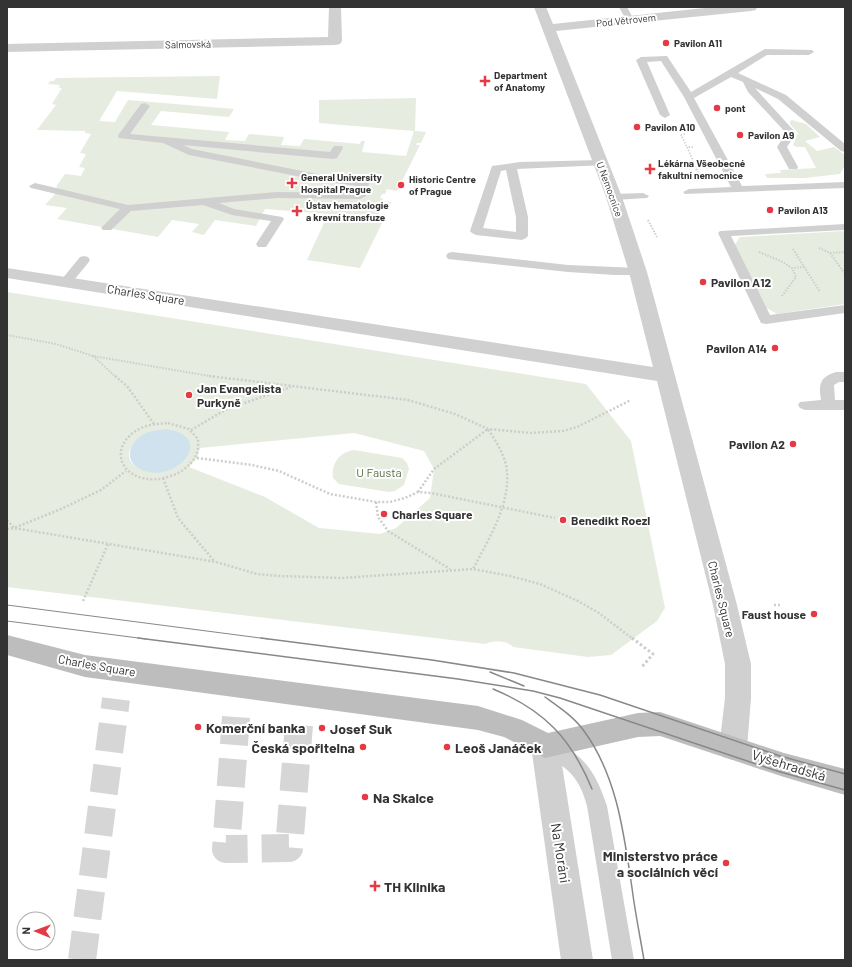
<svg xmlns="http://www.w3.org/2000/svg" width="852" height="967" font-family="Barlow,sans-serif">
	<rect width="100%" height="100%" fill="#fff"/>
	<!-- green -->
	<g fill="#e6ecdf" fill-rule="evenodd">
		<path d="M220 76 217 99 117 91 99 121 115 122 128 100 234 109 229 117 161 111 151 125 229 132 225 140 245 141 249 134 284 137 281 145 300 146 304 139 360 144 361 141H365L362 152 406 156 414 131 319 123V100L416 98 415 131 426 132 421 143H417L416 145H420L397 191 387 189 385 194H382L380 198 383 199 382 201 391 202 388 211 381 210 379 214 386 215 360 268 307 260 328 214 265 209 256 226 215 220 204 235 192 232 199 224 172 220 158 237 57 219 67 208 45 205 56 193 57 185 65 174 81 176 85 168 79 167 86 154 80 153 91 134 85 133V131L37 130 56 105 52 104 62 88H59L60 85 48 84 50 81H54L56 78Z"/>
		<path d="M792 120 806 124 820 137 805 141 817 151 834 147 845 155V165L840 174 805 178H767L765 174 781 173 780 170 816 168 805 147H797L793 145 798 133 790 124V121Z"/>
		<path d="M845 231V304L777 314 765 307 734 246 740 237Z"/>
		<path d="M7 292 586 384 631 441 665 608 657 621 611 655 588 657 513 647C506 640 495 640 485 644L7 587ZM164 429 153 472C110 465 131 433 164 429ZM354 433 424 451 434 469 430 498 396 528 380 534 319 528 265 497 189 467 197 458 200 448Z"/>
		<path d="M354 450 402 458 407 463 409 469 404 485 395 491 389 492 339 484 333 478C331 463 340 452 354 450Z"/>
	</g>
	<!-- water -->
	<path fill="#cfe2ee" d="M164 429C220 435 174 487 140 469 123 460 129 442 144 434 150 431 157 430 164 429Z"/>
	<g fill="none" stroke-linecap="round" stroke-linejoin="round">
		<!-- street-tunnel -->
		<g stroke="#d6d6d6" stroke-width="28" stroke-dasharray="28 14" stroke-linecap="butt">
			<path d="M236 717 226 849 289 848 299 725"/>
			<path d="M82 960 116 699"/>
		</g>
		<!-- path-far3 -->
		<g stroke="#cdcdcd" stroke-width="1.5" stroke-dasharray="1.5 1.5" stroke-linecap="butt">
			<path d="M685 134 681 135 687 147"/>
			<path d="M693 147H687L696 167"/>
		</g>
		<!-- path-far2 -->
		<g stroke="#cdcdcd" stroke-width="2" stroke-dasharray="1.5 1.5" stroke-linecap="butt">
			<path d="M695 166 698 173"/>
			<path d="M648 220 657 237"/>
			<path d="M819 248 830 253 845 274"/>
			<path d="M793 249 820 292"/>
			<path d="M759 252 783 262 792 268 804 267"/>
			<path d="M830 253 845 252"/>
			<path d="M782 296 796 277 792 268"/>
			<path d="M7 335 56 344 93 356 215 377"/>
			<path d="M93 356 116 377"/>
		</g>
		<!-- path-far1 -->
		<g stroke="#cdcdcd" stroke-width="2.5" stroke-dasharray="2 2" stroke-linecap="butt">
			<path d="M115 376 127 386 154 424"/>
			<path d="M209 376 408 400 455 414 488 429 531 433 563 431 577 427 631 400"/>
			<path d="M168 423 189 429 198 439C199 455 195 460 183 470 176 475 166 478 158 479 121 483 105 446 141 428 149 424 159 424 168 423Z"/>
			<path d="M191 430 227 409 291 387"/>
			<path d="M197 458 252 465 279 471 330 494 376 502H390L405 498 418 492 431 493 555 518"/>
			<path d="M163 478 178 518 215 562"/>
			<path d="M418 492 434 469 488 429C495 440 503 452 506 465 513 501 489 538 473 569"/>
			<path d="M376 502 378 517 388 531 450 569"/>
			<path d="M7 520 14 528 61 509 101 490 126 471"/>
			<path d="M7 529 14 528 216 562 257 574 279 576 342 578 473 569 510 576 540 584 578 601 599 613 633 639"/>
			<path d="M83 601 108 544"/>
			<path d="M774 605H781"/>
		</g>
		<!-- path -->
		<path stroke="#cdcdcd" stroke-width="3" stroke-dasharray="2.5 2.5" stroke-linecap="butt" d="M632 638 653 654 641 668"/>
		<!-- lane -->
		<g fill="#d0d0d0" fill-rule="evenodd">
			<path d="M619 7H627L634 20 633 22H627Z"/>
			<path d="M765 49 812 50 814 52 809 55H767L738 73 786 95 845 144V152L841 151 778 99 755 88 796 133 787 147 798 167 797 169H789L777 147 786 133 748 92 743 82 731 77 694 98 742 186 845 182V188L685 194 683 192 689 189 731 187 684 97 661 61 647 62 670 115 665 118 660 115 636 60 641 57 667 56 691 92Z"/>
			<path d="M145 103 150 106 130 134 330 152 334 146H342L343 148 337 158 333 159 183 145 192 149 317 174 367 181 369 183 366 196 360 199 277 198 219 203 234 209 282 217 284 219 268 244 266 247H258L256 244 271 221 232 215 203 205 131 211 111 230H103L101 228 120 209 31 188 29 186 35 183 128 205 277 192 355 193 357 186 317 180 189 155 163 143 119 138 118 136 119 134 141 104Z"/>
			<path d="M601 160 605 161 606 163 605 165 517 169 528 217V236L526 238 522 240 476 235 472 233 470 231 492 166 520 162ZM506 170 516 217V232L483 228 501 171Z"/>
			<path d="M643 193 649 196 647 198 614 200 608 197 614 194Z"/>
			<path d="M845 224V230L731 236 770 315 845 305V313L766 324 761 323 718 233 720 231Z"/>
			<path d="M452 252 568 265 638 268 642 269 644 272 642 275H615L568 272 448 259 446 256 448 253Z"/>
			<path d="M84 256 88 257 90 260 88 263 70 285H62L60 282 62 279 80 257Z"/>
			<path d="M836 372H845V382H839L834 385 835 400H845V410H805L800 408 798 405 800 402 821 400C819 385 819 377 836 372Z"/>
			<path d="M545 738C582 751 595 770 607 806L634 960H612L587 806C582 787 575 774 558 763 549 758 540 755 536 746L538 740Z"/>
		</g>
		<!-- street -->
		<g fill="#d0d0d0" fill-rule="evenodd">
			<path d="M329 7H341L342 41 340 44 335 45 7 52V44L328 37Z"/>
			<path d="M534 7H546L553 24 714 7H757L756 10 751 11 556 31 622 197 647 272 737 605 751 664V698L747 748 743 757 733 760 723 757 719 748 725 698V664L713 605 657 381 7 278V268L653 367 629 272 606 197Z"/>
			<path d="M545 734 555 737 559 746 593 960H561L531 746 535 737Z"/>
		</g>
		<!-- secondary -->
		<path fill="#bdbdbd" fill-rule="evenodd" d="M7 635 85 655 478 706 522 720 548 733 638 713 660 712 784 753 845 769V795L784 777 660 736 638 737 545 758 504 737 478 730 85 677 7 655Z"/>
		<!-- tram-far1 -->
		<g stroke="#888" stroke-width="1">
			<path d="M7 605 268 639"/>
			<path d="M7 621 146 639"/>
		</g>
		<!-- tram -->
		<g stroke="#888" stroke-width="1.5">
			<path d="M138 638 458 679 533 691 560 698 777 771 845 790"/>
			<path d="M261 638 432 660 514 673 600 695 780 756 845 774"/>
			<path d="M490 672 524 686"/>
			<path d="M493 689C544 710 571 738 592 789"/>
			<path d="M545 697C559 707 574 717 584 731 617 776 624 834 632 888 635 912 640 936 644 960"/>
		</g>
	</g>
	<!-- markers -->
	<g fill="#e63946" stroke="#fff" stroke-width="1.5">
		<circle cx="666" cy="43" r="4"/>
		<path d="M483 75h4v4h4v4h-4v4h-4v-4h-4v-4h4z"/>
		<circle cx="717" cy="108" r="4"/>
		<circle cx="637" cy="127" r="4"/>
		<circle cx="740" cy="135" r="4"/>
		<path d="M648 163h4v4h4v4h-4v4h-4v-4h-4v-4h4z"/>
		<path d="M290 177h4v4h4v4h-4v4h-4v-4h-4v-4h4z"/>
		<circle cx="401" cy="185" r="4"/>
		<circle cx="770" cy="210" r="4"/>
		<path d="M295 205h4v4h4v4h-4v4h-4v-4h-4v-4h4z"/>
		<circle cx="703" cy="282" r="4"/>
		<circle cx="775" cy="348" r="4"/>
		<circle cx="189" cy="395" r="4"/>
		<circle cx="793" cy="444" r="4"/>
		<circle cx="384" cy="514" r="4"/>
		<circle cx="563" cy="520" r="4"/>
		<circle cx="814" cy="614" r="4"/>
		<circle cx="198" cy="727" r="4"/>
		<circle cx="322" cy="728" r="4"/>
		<circle cx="363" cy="747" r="4"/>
		<circle cx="447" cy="747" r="4"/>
		<circle cx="365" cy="797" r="4"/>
		<circle cx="726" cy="863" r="4"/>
		<path d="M373 880h4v4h4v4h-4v4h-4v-4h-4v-4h4z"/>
	</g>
	<g text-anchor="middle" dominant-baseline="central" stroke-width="4" stroke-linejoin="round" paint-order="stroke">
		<!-- far-street labels -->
		<g font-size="10" fill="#333" stroke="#fff">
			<text transform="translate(626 20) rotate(-6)">Pod Větrovem</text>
			<text transform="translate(188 44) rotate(-1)">Salmovská</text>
			<text transform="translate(610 189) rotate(70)">U Nemocnice</text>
		</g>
		<!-- far-poi labels -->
		<g font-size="10" font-weight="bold" fill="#333" stroke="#fff" text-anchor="start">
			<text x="674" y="43">Pavilon A11</text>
			<text x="494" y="75">Department<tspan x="494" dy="12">of Anatomy</tspan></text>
			<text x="725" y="108">pont</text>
			<text x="645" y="127">Pavilon A10</text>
			<text x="748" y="135">Pavilon A9</text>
			<text x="658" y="163">Lékárna Všeobecné<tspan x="658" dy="12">fakultní nemocnice</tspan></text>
			<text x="301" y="177">General University<tspan x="301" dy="12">Hospital Prague</tspan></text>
			<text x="409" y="179">Historic Centre<tspan x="409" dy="12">of Prague</tspan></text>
			<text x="306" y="205">Ústav hematologie<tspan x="306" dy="12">a krevní transfuze</tspan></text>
			<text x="778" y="210">Pavilon A13</text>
		</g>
		<!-- poi labels -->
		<g font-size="12" font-weight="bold" fill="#333" stroke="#fff" text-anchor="start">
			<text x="711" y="282">Pavilon A12</text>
			<text x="767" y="348" text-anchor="end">Pavilon A14</text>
			<text x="197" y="388">Jan Evangelista<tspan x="197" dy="14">Purkyně</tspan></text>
			<text x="785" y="444" text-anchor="end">Pavilon A2</text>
			<text x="392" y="514">Charles Square</text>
			<text x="571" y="520">Benedikt Roezl</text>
			<text x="806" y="614" text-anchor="end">Faust house</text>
		</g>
		<!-- street labels -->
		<g font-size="12" fill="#333" stroke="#fff">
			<text transform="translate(146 294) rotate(9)">Charles Square</text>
			<text transform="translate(722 599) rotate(76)">Charles Square</text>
			<text transform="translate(97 665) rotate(10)">Charles Square</text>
		</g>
		<!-- park labels -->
		<g font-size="12" fill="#56703f" stroke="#fff">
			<text x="379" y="472">U Fausta</text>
		</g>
		<!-- near-poi labels -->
		<g font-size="14" font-weight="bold" fill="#333" stroke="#fff" text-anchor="start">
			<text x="206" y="727">Komerční banka</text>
			<text x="330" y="728">Josef Suk</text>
			<text x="355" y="747" text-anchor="end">Česká spořitelna</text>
			<text x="455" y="747">Leoš Janáček</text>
			<text x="373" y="797">Na Skalce</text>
			<text x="718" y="855" text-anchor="end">Ministerstvo práce<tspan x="718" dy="16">a sociálních věcí</tspan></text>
			<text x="384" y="886">TH Klinika</text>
		</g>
		<!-- near-street labels -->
		<g font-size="14" fill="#333" stroke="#fff">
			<text transform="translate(789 765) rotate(17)">Vyšehradská</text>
			<text transform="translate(561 853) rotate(81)">Na Moráni</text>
		</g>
	</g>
	<!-- border -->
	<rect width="852" height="967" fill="none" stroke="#333333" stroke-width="16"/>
	<!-- north arrow -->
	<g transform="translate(36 931) rotate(271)"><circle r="19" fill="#ffffff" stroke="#adadad"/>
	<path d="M0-3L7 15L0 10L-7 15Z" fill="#e63946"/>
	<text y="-6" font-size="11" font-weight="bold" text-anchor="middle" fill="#333333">N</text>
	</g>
</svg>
